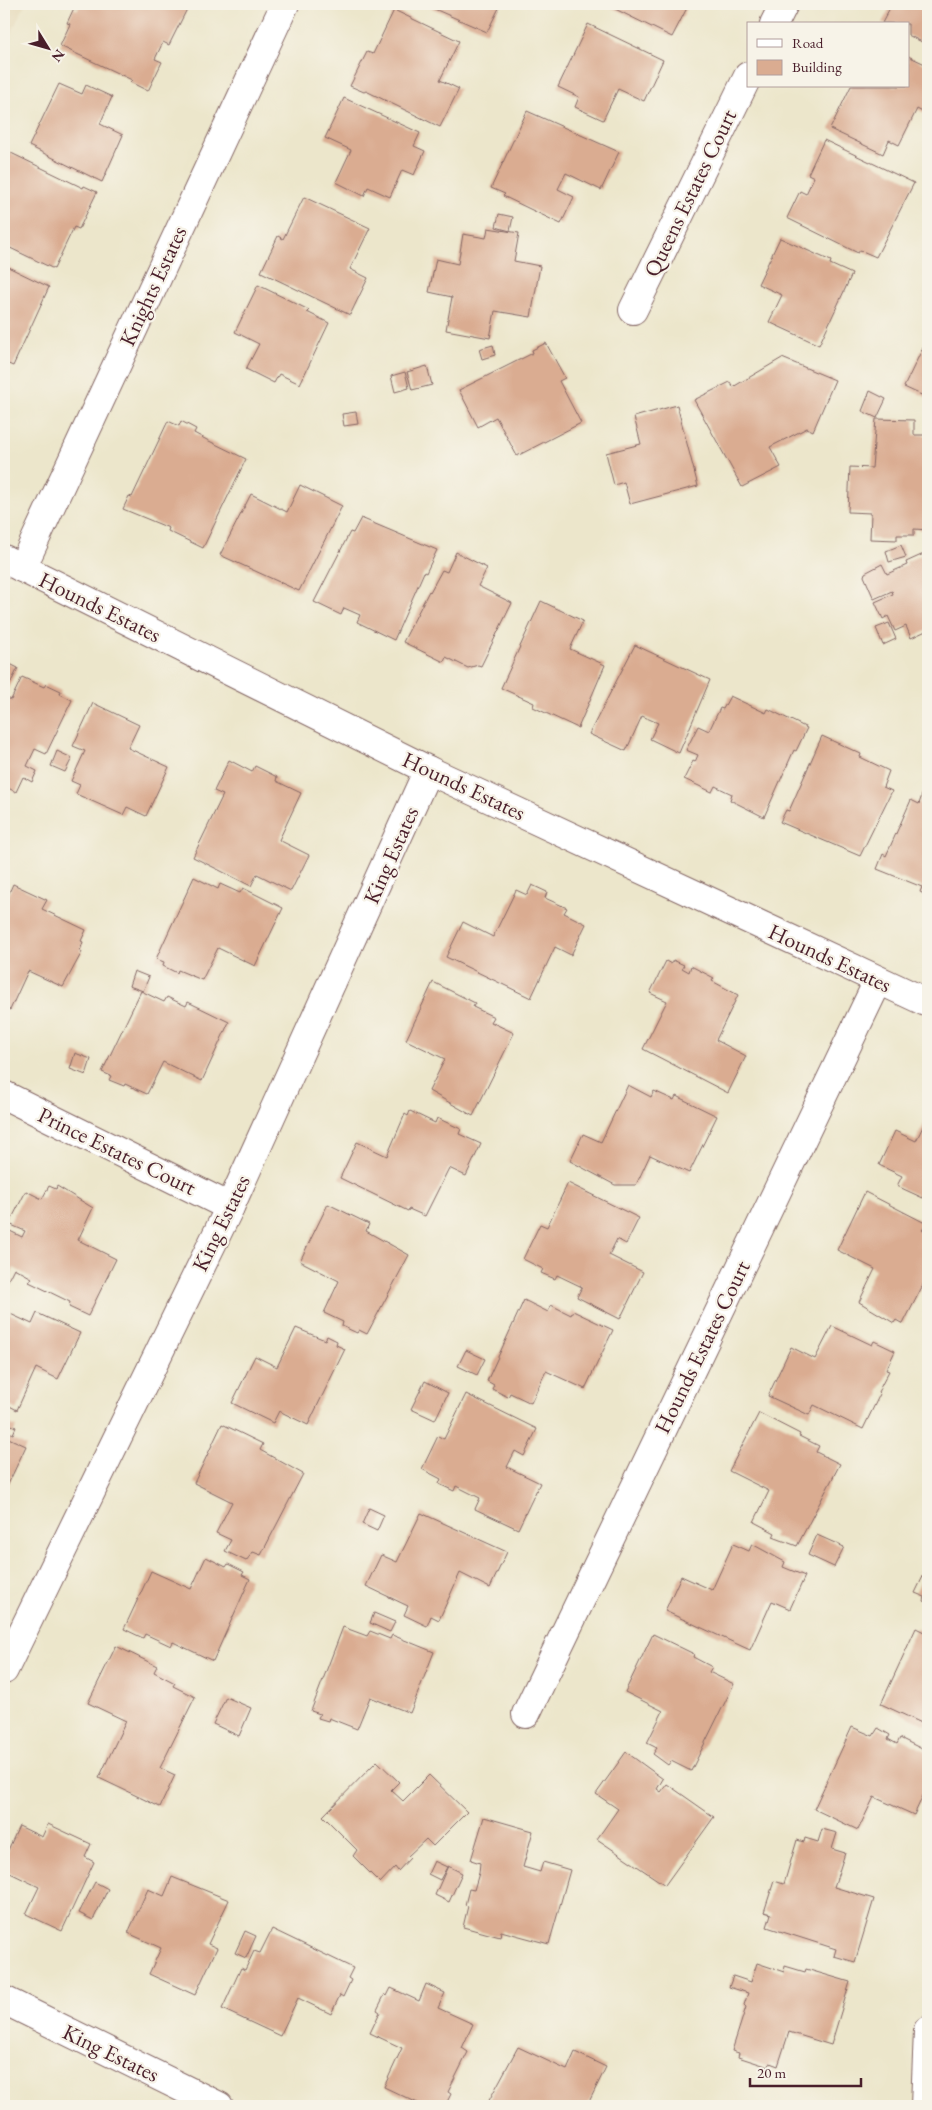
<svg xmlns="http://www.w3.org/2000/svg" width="932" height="2110" font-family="'EB Garamond',serif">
	<rect width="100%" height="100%" fill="#f7f3e8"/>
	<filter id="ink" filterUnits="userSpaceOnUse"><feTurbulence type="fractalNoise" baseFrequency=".02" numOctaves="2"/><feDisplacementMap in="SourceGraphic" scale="10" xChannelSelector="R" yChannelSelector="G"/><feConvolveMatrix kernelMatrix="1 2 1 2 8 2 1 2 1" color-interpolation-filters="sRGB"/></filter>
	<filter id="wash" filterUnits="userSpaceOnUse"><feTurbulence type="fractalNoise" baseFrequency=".0096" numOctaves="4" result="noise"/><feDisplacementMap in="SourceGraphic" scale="20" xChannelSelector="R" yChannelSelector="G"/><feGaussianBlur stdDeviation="1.12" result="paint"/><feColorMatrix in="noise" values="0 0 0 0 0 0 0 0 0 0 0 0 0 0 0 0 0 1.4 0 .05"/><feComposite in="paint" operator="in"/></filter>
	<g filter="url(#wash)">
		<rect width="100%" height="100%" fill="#ece6cb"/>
		<!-- built -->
		<path fill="#e6daba" d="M4 4H25L4 48Z"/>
		<g id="blocks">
			<!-- building -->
			<g fill="#daac91">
				<path d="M80 4H176L187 9 169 45 163 42 155 59 162 62 148 91 130 82 132 80 60 46 70 24 67 23 74 8 77 10Z"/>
				<path d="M423 4H501L487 32Z"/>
				<path d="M605 4H689L672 37Z"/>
				<path d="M892 4H928V45L908 35V24L882 23Z"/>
				<path d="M394 10 459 41 440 80 459 89 440 127 366 91 364 92 350 86 367 52 373 54Z"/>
				<path d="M588 24 663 60 644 101 618 89 603 120 575 107 579 97 558 87Z"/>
				<path d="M908 56 925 64 926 61 928 62V115L917 109 899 145 889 140 883 154 830 129 851 86H908Z"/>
				<path d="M59 84 82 94 86 85 112 97 100 124 123 135 102 182 29 146Z"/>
				<path d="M344 98 420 133 414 146 425 151 414 175 402 170 390 197 368 187 364 196 336 182 351 150 325 138Z"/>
				<path d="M527 111 619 152 601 190 566 173 558 189 574 197 561 224 503 196 505 194 491 188Z"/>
				<path d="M824 140 914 183 876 257 860 250 858 253 787 218 800 191 806 194 814 177 808 174Z"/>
				<path d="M9 152 83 188 84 186 97 192 79 229 74 227 54 269 4 245V163Z"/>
				<path d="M304 197 370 228 350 269 368 278 350 315 261 272 278 236 283 239Z"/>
				<path d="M499 214 513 217 510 231 496 227Z"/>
				<path d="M488 228 519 233 514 261 540 266 531 317 495 311 490 338 446 330 452 297 429 292 436 259 458 264 463 234 486 238Z"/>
				<path d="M780 238 831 261 830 264 852 274 819 345 769 322 782 295 758 284Z"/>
				<path d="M4 265 49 287 13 366 4 362Z"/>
				<path d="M258 285 309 310 307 312 329 323 300 384 279 374 274 383 246 369 259 344 235 332Z"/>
				<path d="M928 337V398L904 387Z"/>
				<path d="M546 343 565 378 559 381 581 423 517 456 496 417 478 427 459 390 533 353 532 350Z"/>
				<path d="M493 345 495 355 482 359 479 349Z"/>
				<path d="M782 358 835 380 813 431 807 428 770 447 781 467 742 487 694 400 730 382 733 387Z"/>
				<path d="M427 366 432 385 412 390 407 372Z"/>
				<path d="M405 372 409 388 395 392 391 376Z"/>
				<path d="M4 376 9 379 4 389Z"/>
				<path d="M870 391 886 399 877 418 862 411Z"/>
				<path d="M677 405 698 486 630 504 624 482 614 485 606 453 641 444 634 417Z"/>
				<path d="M356 412 358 424 344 426 342 414Z"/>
				<path d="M876 419 914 420V435H926L928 530 914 529V535H897V540L870 539 871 513 848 512 850 467 872 468Z"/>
				<path d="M168 421 179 426 181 421 196 429 194 433 207 440 246 459 203 548 168 531 169 528 123 509 129 496 132 497Z"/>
				<path d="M300 485 342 506 299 591 220 555 251 494 287 512Z"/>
				<path d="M361 518 437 550 426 573 424 572 394 640 357 622 360 615 344 608 341 615 314 602 350 532 353 533Z"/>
				<path d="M901 545 906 557 889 562 886 551Z"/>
				<path d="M456 552 487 568 478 586 512 603 481 666 478 665 468 668 446 657 444 662 403 642 429 591 430 592 442 570 447 572Z"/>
				<path d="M928 552V630L911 638 906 626 895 631 888 616 883 619 875 602 893 594 892 591 874 599 864 576 865 573 882 564 887 574 907 565 906 562Z"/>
				<path d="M541 601 583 621 570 649 605 665 578 728 533 707 534 703 501 688Z"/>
				<path d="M889 623 896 639 883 645 876 628Z"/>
				<path d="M635 645 710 680 679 753 650 739 658 723 642 716 626 751 589 734Z"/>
				<path d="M4 661 18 668 4 696 11 700 22 677 44 687 46 684 61 691 60 694 72 700 46 754 35 749 27 766 37 771 32 782 23 777 16 792 4 786Z"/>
				<path d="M730 696 766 713 768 709 807 728 796 751 794 750 764 817 730 800 732 794 715 786 712 792 684 779 693 761 695 762 698 755 686 750 698 726 709 731 720 708 723 709Z"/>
				<path d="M93 703 139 725 128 748 169 767 146 816 127 807 123 815 76 794 80 785 71 781 85 751 73 746Z"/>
				<path d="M822 736 861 754 860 757 889 771 883 787 892 791 860 856 780 822 786 810 789 811Z"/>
				<path d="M57 751 72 758 65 772 51 766Z"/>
				<path d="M229 760 252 772 255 766 277 777 276 781 301 793 279 840 309 855 291 891 257 874 251 886 193 857 223 795 214 791Z"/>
				<path d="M923 792 928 795V896L920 892 922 887 877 869 883 854 886 856 911 800 919 804Z"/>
				<path d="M194 877 218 889 220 884 240 893 243 888 283 908 255 966 218 948 202 980 178 970 177 973 163 966 164 962 156 959Z"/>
				<path d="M13 884 47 900 42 909 86 930 81 941 83 942 80 951 82 952 63 987 28 971 10 1010 4 1007V904Z"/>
				<path d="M532 885 547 892 545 898 567 908 564 913 586 924 571 955 555 947 531 998 446 957 463 922 493 937 516 890 527 895Z"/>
				<path d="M673 960 684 965 682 968 689 972 691 966 714 978 712 981 738 995 716 1040 746 1056 728 1093 643 1049 667 1001 650 993 666 961 671 964Z"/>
				<path d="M134 971 149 977 143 991 129 986Z"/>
				<path d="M433 982 475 1003 473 1007 494 1017 491 1022 514 1033 473 1116 429 1091 445 1059 406 1040Z"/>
				<path d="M141 991 164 1002 167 997 186 1006 188 1002 229 1022 202 1081 163 1062 147 1094 125 1084 124 1086 109 1080 111 1076 102 1072Z"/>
				<path d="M75 1053 91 1059 86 1075 70 1069Z"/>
				<path d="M628 1085 651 1097 654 1091 674 1100 676 1096 717 1116 689 1173 650 1155 636 1185H615L570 1161 583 1134 601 1142Z"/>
				<path d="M410 1111 435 1123 437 1118 461 1129 459 1134 481 1144 466 1176 449 1168 425 1216 409 1209 408 1211 340 1178 357 1142 387 1156 405 1114 408 1116Z"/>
				<path d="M928 1116V1188L923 1198 897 1186 902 1176 879 1165 895 1131 916 1141Z"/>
				<path d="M568 1183 639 1218 626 1244 617 1239 609 1255 643 1272 620 1319 577 1297 582 1287 557 1275 555 1279 541 1273 543 1269 523 1259 540 1224 547 1227Z"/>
				<path d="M49 1186 56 1189 57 1186 93 1208 78 1240 116 1259 88 1316 69 1307 70 1302 29 1282 32 1278 14 1268 6 1284 4 1283V1228L22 1237 25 1231 9 1224 26 1191 42 1199Z"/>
				<path d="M865 1192 927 1224 922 1230 928 1233V1278L925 1281 903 1324 896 1320 894 1323 859 1302 875 1269 837 1250Z"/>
				<path d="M328 1204 369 1224 366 1231 409 1255 367 1334 359 1330 357 1333 342 1326 343 1322 324 1313 339 1281 300 1261Z"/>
				<path d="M524 1300 548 1312 551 1305 571 1315 573 1311 613 1330 585 1389 546 1371 531 1403 510 1393 508 1397 492 1389 494 1385 487 1381Z"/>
				<path d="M4 1311 32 1324 37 1313 80 1333 58 1379 36 1368 17 1410 4 1403Z"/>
				<path d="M832 1326 872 1345 874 1341 895 1351 886 1370 889 1371 878 1392 880 1394 863 1429 814 1405 809 1415 768 1396 791 1347 815 1359Z"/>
				<path d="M296 1328 325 1340 327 1336 337 1341 336 1345 345 1349 308 1425 279 1411 273 1423 232 1403 255 1356 277 1367Z"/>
				<path d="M466 1350 485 1359 477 1375 458 1366Z"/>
				<path d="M425 1381 448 1393 435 1420 411 1409Z"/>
				<path d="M466 1394 537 1429 524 1456 515 1451 507 1467 540 1483 518 1529 475 1509 480 1498 456 1486 454 1491 439 1484 441 1479 422 1469 438 1436 444 1439Z"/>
				<path d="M759 1413 800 1434 799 1436 819 1446 816 1452 840 1464 797 1546 773 1537 775 1533 754 1522 769 1491 729 1471Z"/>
				<path d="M4 1422 16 1427 13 1434 4 1430Z"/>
				<path d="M222 1424 263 1444 260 1450 303 1474 261 1555 253 1552 246 1561 225 1551 231 1540 216 1533 232 1502 194 1483Z"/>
				<path d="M4 1436 26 1446 4 1493Z"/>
				<path d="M369 1508 384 1515 377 1531 362 1524Z"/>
				<path d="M421 1513 507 1552 490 1588 460 1573 439 1620 431 1616 427 1626 404 1615 408 1606 366 1586 381 1555 397 1562Z"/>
				<path d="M817 1535 844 1547 834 1567 808 1555Z"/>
				<path d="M733 1544 749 1551 752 1544 785 1562 783 1567 805 1576 790 1609 772 1601 750 1650 665 1611 681 1576 712 1590Z"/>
				<path d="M206 1557 226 1567 228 1564 244 1572 242 1575 250 1579 213 1661 173 1642 171 1646 145 1634 143 1638 124 1629 151 1571 191 1589Z"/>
				<path d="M928 1566V1603L924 1601 925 1597 915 1593Z"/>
				<path d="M374 1613 395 1622 390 1632 370 1623Z"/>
				<path d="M343 1627 367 1636 370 1631 390 1639 392 1635 434 1652 410 1713 370 1697 357 1729 329 1718 328 1721 318 1718 320 1714 311 1711Z"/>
				<path d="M916 1628 928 1634V1726L881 1704Z"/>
				<path d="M653 1634 694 1654 693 1657 712 1667 709 1672 734 1684 691 1771 671 1761 668 1765 653 1754 657 1748 647 1743 663 1711 625 1692Z"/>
				<path d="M116 1646 157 1666 154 1672 175 1683 173 1686 195 1697 160 1768 175 1775 160 1807 99 1778 126 1721 88 1703Z"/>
				<path d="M226 1697 251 1708 239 1736 213 1724Z"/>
				<path d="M852 1727 873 1736 878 1728 890 1735 888 1739 897 1744 900 1738 928 1752V1785L914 1815 874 1797 858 1830 814 1809Z"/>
				<path d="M626 1752 663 1779 657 1789 661 1792 667 1784 714 1817 665 1885 597 1839 618 1809 596 1794Z"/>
				<path d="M377 1761 399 1782 391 1790 403 1801 429 1775 467 1812 433 1846 426 1839 408 1856 410 1858 398 1871 395 1867 380 1883 353 1856 357 1850 323 1816Z"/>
				<path d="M484 1817 533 1831 523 1867 540 1872 543 1862 570 1870 549 1944 501 1931 500 1937 463 1927 468 1906 465 1905 469 1889 474 1890 479 1873 480 1863 471 1860Z"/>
				<path d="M48 1824 91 1844 85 1857 94 1862 62 1931 26 1914 39 1887 4 1870V1859L19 1826 42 1837Z"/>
				<path d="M822 1829 837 1833 832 1849 845 1853 834 1887 874 1899 855 1962 834 1956 836 1949 767 1927 771 1914 764 1912 774 1881 784 1884 797 1840 804 1842 805 1838 818 1842Z"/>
				<path d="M434 1861 447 1867 440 1880 428 1874Z"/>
				<path d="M448 1866 462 1873 449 1902 435 1895Z"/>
				<path d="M172 1877 229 1900 208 1944 217 1948 195 1995 149 1974 161 1948 128 1933 148 1889 164 1896Z"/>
				<path d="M95 1882 108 1889 93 1920 79 1913Z"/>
				<path d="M272 1929 353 1968 348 1978 351 1980 343 1997 340 1995 331 2014 298 1998 280 2036 222 2009 241 1968 245 1970 254 1951 260 1953Z"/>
				<path d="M245 1931 256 1936 246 1958 235 1953Z"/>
				<path d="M757 1963 784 1972 785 1966 805 1972 806 1969 850 1982 831 2045 789 2032 778 2066 770 2063 769 2067 738 2057 739 2053 732 2051 746 2007 744 2005 748 1993 729 1987 733 1976 751 1982Z"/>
				<path d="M426 1984 445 1993 438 2008 473 2024 462 2048 468 2052 448 2092 451 2094 445 2106H424L384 2087 402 2048 370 2033 380 2012 377 2010 385 1994 387 1996 391 1988 419 2001Z"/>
				<path d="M518 2047 567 2070 575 2052 606 2067 587 2106H486Z"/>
			</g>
		</g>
	</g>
	<g filter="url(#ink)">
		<use href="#blocks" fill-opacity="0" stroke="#836563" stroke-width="1"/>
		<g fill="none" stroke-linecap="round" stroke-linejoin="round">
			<!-- street casing -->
			<g stroke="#836563" stroke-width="30">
				<g id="street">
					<path d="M774 24 784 4"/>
					<path d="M633 310 748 76"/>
					<path d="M4 559 428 770 928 1003"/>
					<path d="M22 568 285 4"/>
					<path d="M4 1095 230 1207"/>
					<path d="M4 1670 230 1207 428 770"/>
					<path d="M526 1714 878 981"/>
					<path d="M4 2000 219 2106"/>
					<path d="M925 2106 928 2030"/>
				</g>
			</g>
			<!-- street -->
			<use href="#street" stroke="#fff" stroke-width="28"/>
		</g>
	</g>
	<g text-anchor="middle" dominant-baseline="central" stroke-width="4.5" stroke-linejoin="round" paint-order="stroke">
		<!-- street labels -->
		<g font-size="22" fill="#4a1f2b" stroke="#f7f3e8">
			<text transform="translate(690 193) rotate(-64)">Queens Estates Court</text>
			<text transform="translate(153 286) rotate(-65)">Knights Estates</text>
			<text transform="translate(100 607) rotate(26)">Hounds Estates</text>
			<text transform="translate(464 786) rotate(25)">Hounds Estates</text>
			<text transform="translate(391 855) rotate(-66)">King Estates</text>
			<text transform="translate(830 958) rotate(25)">Hounds Estates</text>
			<text transform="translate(117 1151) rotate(26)">Prince Estates Court</text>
			<text transform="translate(221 1223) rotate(-64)">King Estates</text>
			<text transform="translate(702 1347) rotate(-64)">Hounds Estates Court</text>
			<text transform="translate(111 2053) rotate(26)">King Estates</text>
		</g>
	</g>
	<!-- margin -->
	<rect width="932" height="2110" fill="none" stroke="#f7f3e8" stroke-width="20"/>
	<!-- legend -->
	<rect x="747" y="22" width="162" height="65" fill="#f7f3e8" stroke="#b29e9c"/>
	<rect x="757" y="39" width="25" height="8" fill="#ffffff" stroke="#b29e9c"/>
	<text x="792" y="48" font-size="15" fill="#4a1f2b">Road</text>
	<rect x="757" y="60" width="25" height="15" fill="#daac91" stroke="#b29e9c"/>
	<text x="792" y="72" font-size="15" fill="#4a1f2b">Building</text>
	<!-- north arrow -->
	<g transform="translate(48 48) rotate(127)" stroke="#f7f3e8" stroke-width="4" paint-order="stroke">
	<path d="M0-4L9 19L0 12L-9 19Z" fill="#4a1f2b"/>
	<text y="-8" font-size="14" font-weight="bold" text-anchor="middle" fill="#4a1f2b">N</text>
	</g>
	<!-- scale -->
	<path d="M750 2078v8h111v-8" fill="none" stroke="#4a1f2b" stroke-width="2.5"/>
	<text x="757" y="2078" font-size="15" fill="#4a1f2b" stroke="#f7f3e8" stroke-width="4" paint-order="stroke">20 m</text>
</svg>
